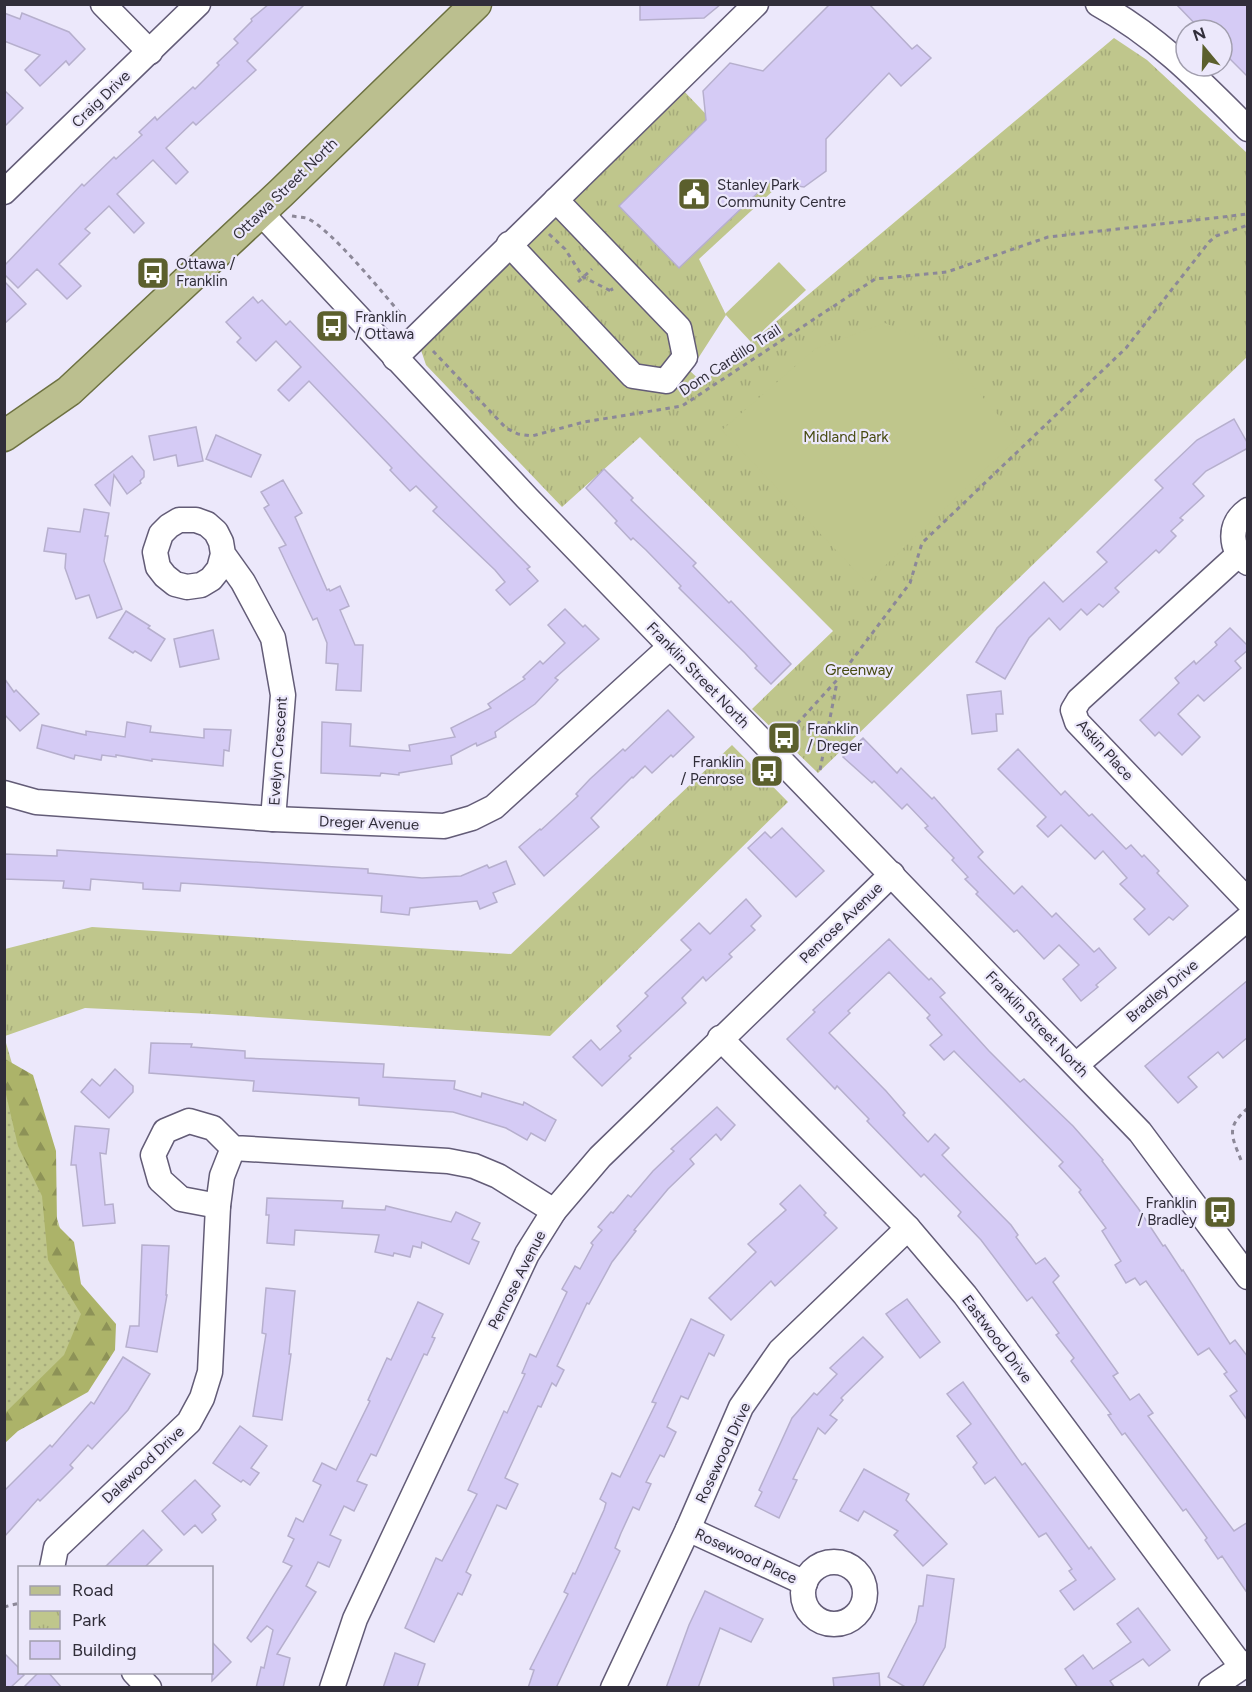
<svg xmlns="http://www.w3.org/2000/svg" width="1252" height="1692" font-family="Figtree,sans-serif">
	<defs>
		<pattern id="grass-dots" width="8" height="8" patternUnits="userSpaceOnUse" patternTransform="scale(1.5)"><rect width="8" height="8" fill="#bfc68c"/><path d="M2 2h.1M6 6h.1" fill="none" stroke="#a5aa7a" stroke-width="1.8" stroke-linecap="round"/></pattern>
		<pattern id="forest-firs" width="22" height="20" patternUnits="userSpaceOnUse" patternTransform="scale(1.5)"><rect width="22" height="20" fill="#acb369"/><path d="M5 1l3.5 6h-7zM16 11l3.5 6h-7z" fill="#8d9257"/></pattern>
		<pattern id="park-tufts" width="24" height="20" patternUnits="userSpaceOnUse" patternTransform="scale(1.5)"><rect width="24" height="20" fill="#bfc68c"/><path d="M3 7l-1-3M5 7V3M7 7l1-3M15 17l-1-3M17 17v-4M19 17l1-3" fill="none" stroke="#a5aa7a"/></pattern>
	</defs>
	<rect width="100%" height="100%" fill="#ece8fb"/>
	<!-- grass -->
	<path fill="url(#grass-dots)" d="M4 1036 96 1352 4 1436Z"/>
	<!-- forest -->
	<path fill="url(#forest-firs)" d="M5 1059 33 1075 56 1151 57 1225 74 1242 81 1284 116 1324 115 1350 88 1392 18 1431 5 1443V1413L64 1355 81 1314 48 1260 42 1196 18 1146 5 1090Z"/>
	<!-- park -->
	<g fill="url(#park-tufts)">
		<path d="M1114 38 1147 60 1247 153V357L818 773 752 709 833 631 640 437 562 507 426 365 420 347 681 88 776 188 699 259 726 315 690 371 703 383Z"/>
		<path d="M732 745 788 802 550 1036 212 1014 85 1008 5 1036V949L92 927 511 954Z"/>
	</g>
	<!-- pitch -->
	<g fill="#bfc68c">
		<path d="M779 262 806 290 751 342 725 314Z"/>
		<path d="M885 323 939 347 1018 438 867 583 722 430 815 349Z"/>
	</g>
	<!-- building -->
	<g fill="#d5cbf5" stroke="#b6afcd" stroke-width="1.5">
		<path d="M269 4H305L247 61 256 70 196 125 193 122 166 148 188 172 176 184 153 160 117 194 144 223 134 233 109 206 85 229 90 233 59 264 81 286 67 299 37 269 18 288 4 274V266L82 184 84 186 114 157 116 159 142 135 139 132 155 117 157 120 193 87 195 89 219 65 217 63 238 43 234 39 252 21 251 19Z"/>
		<path d="M640 4H721L704 18 640 20Z"/>
		<path d="M830 4H869L912 49 917 45 931 58 901 86 889 73 826 139V171L804 187 769 182 679 268 619 206 706 120 703 91 730 63 763 71Z"/>
		<path d="M1176 4H1248V77L1222 51V30H1201Z"/>
		<path d="M4 13 20 19 22 13 69 32 85 49 69 65 66 61 40 86 25 70 40 55 4 41Z"/>
		<path d="M4 90 23 108 4 127Z"/>
		<path d="M4 281 26 304 4 324Z"/>
		<path d="M253 297 258 303 262 300 286 325 290 321 418 454 530 567 527 569 538 581 510 605 496 590 505 582 495 570 433 511 437 507 416 486 410 491 390 470 392 468 309 381 289 401 278 390 301 367 276 341 256 361 237 342 241 338 226 322Z"/>
		<path d="M1234 419 1248 444V448L1206 471 1193 484 1204 496 1180 518 1183 520 1171 531 1176 536 1159 553 1156 550 1115 588 1119 592 1103 607 1099 604 1087 615 1081 609 1060 630 1049 618 1029 638 1005 679 976 662 997 628 1044 582 1063 602 1107 562 1097 552 1163 488 1155 480 1197 440Z"/>
		<path d="M196 427 203 461 178 466 176 455 154 460 149 436Z"/>
		<path d="M216 435 261 455 251 477 206 459Z"/>
		<path d="M132 456 144 471V477L140 481 141 483 127 494 114 475 110 505 95 485Z"/>
		<path d="M604 469 633 498 631 500 696 563 693 566 729 603 731 601 791 664 771 684 755 668 757 666 745 653 679 588 681 586 646 550 633 538 631 540 615 523 617 521 586 488Z"/>
		<path d="M283 480 302 513 295 517 327 590 329 589 330 591 340 586 349 606 340 610 355 645H363L361 691 336 690 338 664 326 663 327 643 317 618 313 620 279 548 286 545 264 508 269 505 261 492Z"/>
		<path d="M84 509 109 513 105 536H108L104 561 122 609 97 618 89 595 76 599 65 568 66 554 44 551 48 528 80 532Z"/>
		<path d="M565 609 583 627 585 625 599 639 555 678 558 680 535 704 495 732 496 737 477 746 476 743 451 756 452 764 399 773V775L381 773 380 776 321 773 322 722 351 724 350 746 410 751 409 745 455 737 451 728 491 708 488 704 525 679 523 677 540 661 543 664 565 643 548 625Z"/>
		<path d="M126 611 150 626 148 628 165 639 151 661 135 651 133 653 109 638Z"/>
		<path d="M1230 628 1248 646V650L1235 661 1241 668 1204 701 1198 695 1178 714 1200 737 1182 755 1159 732 1155 736 1140 720 1179 683 1175 678 1194 661 1196 664 1217 645 1215 642Z"/>
		<path d="M213 630 219 659 180 667 174 639Z"/>
		<path d="M4 678 14 692 16 690 39 714 20 731 4 714Z"/>
		<path d="M1001 691 1003 714H996L997 731 972 734 967 695Z"/>
		<path d="M668 710 694 737 673 757 671 755 652 773 645 766 633 778 632 777 591 818 599 827 544 876 519 847 540 829 541 830 578 796 576 794 590 779 623 749 625 751Z"/>
		<path d="M127 722 151 726 150 732 204 738V729L231 730 229 751 224 750 223 766 152 759V761L116 755V757L102 755 101 760 75 755 74 759 37 748 42 725 86 735V731L125 737Z"/>
		<path d="M863 738 897 773 901 768 932 799 934 797 983 852 978 857 1014 894 1022 886 1052 917 1056 913 1094 952 1099 948 1116 968 1096 985 1098 987 1081 1001 1063 979 1079 965 1059 945 1044 959 1017 930 1014 932 976 894 978 892 965 879 968 877 952 860 954 858 925 828 928 826 907 804 902 809 874 781 872 783 843 757Z"/>
		<path d="M1018 749 1061 795 1065 791 1089 816 1092 814 1126 849 1131 845 1142 857 1144 855 1159 871 1157 873 1188 906 1173 920 1169 917 1149 935 1134 919 1145 909 1120 884 1127 878 1103 851 1095 859 1061 825 1048 837 1037 826 1046 817 998 769Z"/>
		<path d="M782 828 824 871 796 897 748 848 765 832 771 838Z"/>
		<path d="M57 850 368 869V873L422 878 461 876 487 865 489 868 506 861 515 884 493 893 497 902 480 909 477 901 410 908 409 915 381 912 382 896 181 883 180 891 143 889V883L91 879 90 890 63 888 64 881 4 879V854L57 856Z"/>
		<path d="M746 899 761 916 751 926 755 930 729 954 732 957 706 981 703 977 682 998 686 1003 629 1056 631 1058 602 1086 573 1057 591 1040 600 1050 621 1031 617 1026 648 996 645 993 691 950 681 940 699 923 710 934Z"/>
		<path d="M889 939 917 968 929 980 931 978 945 993 940 997 989 1051 1020 1082 1024 1079 1073 1126 1103 1160 1102 1161 1138 1208 1163 1246 1165 1245 1182 1271 1183 1270 1230 1344 1235 1340 1248 1357V1421L1230 1396 1237 1391 1224 1374 1227 1372 1209 1348 1198 1355 1146 1281 1140 1285 1135 1278 1126 1283 1115 1265 1121 1261 1102 1231 1106 1228 1079 1192 1081 1190 1059 1166 1063 1162 954 1051 944 1060 930 1045 942 1035 927 1018 930 1015 889 972 848 1011 850 1013 829 1033 886 1091 905 1113 903 1115 928 1142 935 1134 949 1148 942 1155 1011 1225 1018 1235 1016 1237 1036 1264 1045 1258 1059 1276 1053 1282 1118 1373 1113 1376 1130 1400 1139 1394 1153 1413 1148 1416 1234 1531 1248 1522V1594L1222 1556 1218 1559 1205 1540 1207 1538 1186 1509 1183 1511 1125 1433 1122 1435 1108 1415 1111 1414 1071 1361 1074 1358 1056 1335 1059 1333 1032 1297 1027 1301 981 1240 958 1216 961 1212 924 1174 921 1177 867 1121 869 1119 837 1086 835 1089 787 1039 815 1012 813 1010Z"/>
		<path d="M1248 980V1037L1223 1058 1218 1052 1188 1077 1197 1087 1178 1103 1145 1066Z"/>
		<path d="M151 1043 192 1044 191 1047 245 1051V1058L384 1064 383 1077 455 1081 454 1089 481 1097 482 1093 523 1105 524 1102 556 1120 545 1141 531 1133 527 1140 506 1128 453 1112 359 1105V1098L253 1091 254 1081 149 1073Z"/>
		<path d="M115 1069 133 1086V1092L109 1118 81 1092 92 1079 100 1086Z"/>
		<path d="M717 1107 735 1125 721 1140 716 1134 690 1159 694 1164 668 1189 634 1230 636 1231 612 1262 589 1304 587 1303 557 1366 564 1370 556 1386 552 1383 541 1407 538 1406 505 1478 518 1484 506 1509 497 1505 466 1572 471 1575 462 1595 458 1593 434 1642 405 1628 436 1558 442 1561 477 1494 468 1490 504 1411 507 1413 525 1374 522 1373 530 1354 536 1357 567 1292 562 1289 575 1266 580 1269 593 1245 591 1243 602 1230 598 1227 611 1212 613 1213 628 1195 631 1197 653 1171 674 1151 671 1149Z"/>
		<path d="M75 1126 109 1129 106 1154 100 1153 105 1205 113 1204 115 1223 83 1226 76 1165H71Z"/>
		<path d="M800 1185 826 1213 824 1215 837 1228 775 1286 771 1281 731 1320 709 1298 756 1252 748 1244 786 1210 780 1204Z"/>
		<path d="M267 1198 343 1201 342 1208 385 1210 386 1206 451 1222 456 1212 480 1223 472 1239 479 1242 469 1264 422 1242 421 1248 413 1246 410 1257 394 1253 393 1256 375 1252 379 1235 295 1230 294 1245 267 1243 269 1215H266Z"/>
		<path d="M142 1245 169 1246 166 1295H167L157 1352 126 1347 130 1326H139Z"/>
		<path d="M266 1288 295 1291 289 1354H291L282 1420 253 1416 266 1334 262 1333Z"/>
		<path d="M907 1299 940 1342 920 1358 886 1314Z"/>
		<path d="M418 1302 443 1314 432 1337 435 1338 427 1355 424 1354 376 1456 371 1454 357 1481 367 1485 354 1511 344 1506 330 1535 341 1540 329 1567 318 1562 306 1586 316 1592 277 1654 290 1658 283 1688H256L261 1667 264 1668 273 1630 267 1626 251 1642 247 1638 292 1566 283 1562 294 1539 288 1536 296 1518 303 1522 321 1485 313 1481 322 1463 336 1470 370 1401 368 1400 387 1358 391 1360Z"/>
		<path d="M691 1319 724 1335 714 1356 709 1353 688 1399 681 1396 667 1427 676 1432 664 1457 660 1455 646 1482 651 1484 639 1510 633 1507 621 1533 615 1548 620 1551 556 1688H528L534 1670 530 1669 568 1594 564 1592 573 1573 575 1574 604 1510 606 1503 600 1499 612 1473 620 1477 656 1403 652 1402Z"/>
		<path d="M863 1337 883 1357 841 1398 843 1400 830 1415 837 1420 825 1434 818 1428 793 1479 797 1480 779 1518 755 1506 762 1492 759 1490 792 1418 814 1393 817 1395 837 1374 830 1368Z"/>
		<path d="M123 1357 150 1374 128 1410 92 1449 88 1445 70 1465 73 1468 40 1501 38 1499 4 1537V1491L50 1445 52 1447 91 1402 94 1404Z"/>
		<path d="M963 1382 1022 1465 1025 1463 1089 1549 1091 1547 1115 1579 1074 1610 1060 1591 1076 1580 1069 1571 1072 1569 1046 1533 1039 1537 995 1477 985 1484 973 1467 977 1463 957 1436 971 1424 947 1394Z"/>
		<path d="M240 1426 267 1446 251 1468 259 1473 250 1485 243 1480 241 1482 213 1463Z"/>
		<path d="M864 1469 909 1494 906 1500 947 1544 923 1566 894 1535 898 1531 864 1511 858 1521 840 1511Z"/>
		<path d="M195 1480 220 1506 212 1514 216 1520 202 1533 195 1525 184 1535 162 1511Z"/>
		<path d="M143 1530 162 1550 144 1568H104Z"/>
		<path d="M927 1575 954 1579 945 1647 922 1688H907L888 1677 916 1622 919 1606H923Z"/>
		<path d="M705 1591 763 1619 751 1642 720 1628 698 1688H666L689 1625Z"/>
		<path d="M1138 1608 1170 1650 1149 1666 1143 1659 1110 1681 1115 1688H1078L1065 1669 1083 1655 1093 1669 1131 1642 1117 1624Z"/>
		<path d="M212 1642 231 1662 212 1681Z"/>
		<path d="M4 1653 20 1669V1672L24 1675 10 1688H4Z"/>
		<path d="M395 1653 425 1664 417 1688H383Z"/>
		<path d="M39 1672H48L62 1688H23Z"/>
		<path d="M879 1673 880 1688H834L833 1678Z"/>
	</g>
	<g fill="none" stroke-linecap="round" stroke-linejoin="round">
		<!-- minor casing -->
		<g stroke="#635c77" stroke-width="27">
			<g id="minor">
				<path d="M103 4 150 52"/>
				<path d="M1098 4C1158 37 1200 81 1248 129"/>
				<path d="M4 192 198 4"/>
				<path d="M261 213 527 498 1140 1132 1248 1277"/>
				<path d="M509 244 633 376 666 381 685 357 679 328 556 200"/>
				<path d="M395 358C515 240 635 122 756 4"/>
				<path d="M1248 510C1228 524 1229 549 1248 563"/>
				<path d="M223 554 219 569 211 579 201 585 187 587 175 584 165 576 158 567 155 552 161 534 169 526 179 520H196L207 524 216 532 221 542 223 554 243 582 273 638 283 695 273 819"/>
				<path d="M1238 555 1079 700 1073 710 1077 722 1248 901"/>
				<path d="M4 793 36 802 273 819 444 826 472 818 494 807 670 647"/>
				<path d="M720 1038 908 1228 965 1295 1242 1667"/>
				<path d="M1076 1065 1248 918"/>
				<path d="M218 1206 181 1199 160 1180 153 1155 165 1131 189 1121 213 1128 233 1148 448 1161 474 1166 498 1176 554 1211"/>
				<path d="M688 1529 805 1583"/>
				<circle cx="834" cy="1593" r="31"/>
				<path d="M52 1568 56 1548 189 1422 202 1398 210 1372 218 1206 222 1176 233 1148"/>
				<path d="M134 1672 149 1688"/>
				<path d="M332 1688 355 1619 527 1254 554 1211 600 1157 892 874"/>
				<path d="M613 1688 688 1529 741 1407 780 1351 908 1228"/>
				<path d="M1211 1688 1248 1663"/>
			</g>
		</g>
		<!-- major casing -->
		<g stroke="#6d7141" stroke-width="33">
			<path id="major" d="M4 436 69 391 281 193 476 4"/>
		</g>
		<!-- path -->
		<g stroke="#8c8898" stroke-width="3" stroke-dasharray="4.5 4.5" stroke-linecap="butt">
			<path d="M292 216C297 217 302 217 306 218 328 225 387 298 405 319"/>
			<path d="M549 234 565 249 583 277 613 292 611 288"/>
			<path d="M578 282 592 269"/>
			<path d="M433 351 506 428 518 434 532 436 584 422 682 406 875 279 947 272 1048 237 1248 214"/>
			<path d="M785 737 837 680 910 583 922 543 1126 348 1209 242 1216 236 1248 225"/>
			<path d="M820 770 837 682"/>
			<path d="M1241 1160C1231 1135 1226 1127 1248 1108"/>
			<path d="M4 1607 20 1603"/>
		</g>
		<!-- minor -->
		<use href="#minor" stroke="#fff" stroke-width="24"/>
		<!-- major -->
		<use href="#major" stroke="#bbbf8f" stroke-width="30"/>
	</g>
	<!-- icons -->
	<defs>
		<g id="civic-square" transform="scale(1.725)"><rect x="-9" y="-9" width="18" height="18" rx="4" fill="#5b5f2d" stroke="#ece8fb"/><path d="M-.6-6.5H3V-4.5H.6V-3L4-1V1h2V6H-6V1h2V-1L-.6-3ZM-1.2 2.5V6h2.4V2.5Z" fill="#fff"/></g>
		<g id="bus-square" transform="scale(1.725)"><rect x="-9" y="-9" width="18" height="18" rx="4" fill="#5b5f2d" stroke="#ece8fb"/><path d="M-5-6H5V4H4V6H2V4H-2V6H-4V4H-5ZM-3.5-4V0h7V-4ZM-3.5 1.2v1.5H-2V1.2ZM2 1.2v1.5H3.5V1.2Z" fill="#fff"/></g>
	</defs>
	<g fill-rule="evenodd">
		<use href="#civic-square" x="694" y="194"/>
		<use href="#bus-square" x="153" y="273"/>
		<use href="#bus-square" x="332" y="326"/>
		<use href="#bus-square" x="784" y="738"/>
		<use href="#bus-square" x="767" y="771"/>
		<use href="#bus-square" x="1220" y="1212"/>
	</g>
	<g text-anchor="middle" dominant-baseline="central" stroke-width="4.5" stroke-linejoin="round" paint-order="stroke">
		<!-- street labels -->
		<g font-size="15" fill="#312e3a" stroke="#ece8fb">
			<text transform="translate(101 99) rotate(-44)">Craig Drive</text>
			<text transform="translate(285 189) rotate(-44)">Ottawa Street North</text>
			<text transform="translate(730 360) rotate(-33)">Dom Cardillo Trail</text>
			<text transform="translate(698 675) rotate(46)">Franklin Street North</text>
			<text transform="translate(1105 750) rotate(48)">Askin Place</text>
			<text transform="translate(278 751) rotate(-86)">Evelyn Crescent</text>
			<text transform="translate(369 823) rotate(2)">Dreger Avenue</text>
			<text transform="translate(841 923) rotate(-44)">Penrose Avenue</text>
			<text transform="translate(1162 991) rotate(-40)">Bradley Drive</text>
			<text transform="translate(1037 1024) rotate(46)">Franklin Street North</text>
			<text transform="translate(517 1280) rotate(-63)">Penrose Avenue</text>
			<text transform="translate(997 1339) rotate(53)">Eastwood Drive</text>
			<text transform="translate(723 1453) rotate(-65)">Rosewood Drive</text>
			<text transform="translate(143 1465) rotate(-43)">Dalewood Drive</text>
			<text transform="translate(746 1556) rotate(25)">Rosewood Place</text>
		</g>
		<!-- poi labels -->
		<g font-size="15" fill="#312e3a" stroke="#ece8fb" text-anchor="start">
			<text x="717" y="185">Stanley Park<tspan x="717" dy="17">Community Centre</tspan></text>
			<text x="176" y="264">Ottawa /<tspan x="176" dy="17">Franklin</tspan></text>
			<text x="355" y="317">Franklin<tspan x="355" dy="17">/ Ottawa</tspan></text>
			<text x="807" y="729">Franklin<tspan x="807" dy="17">/ Dreger</tspan></text>
			<text x="744" y="762" text-anchor="end">Franklin<tspan x="744" dy="17">/ Penrose</tspan></text>
			<text x="1197" y="1203" text-anchor="end">Franklin<tspan x="1197" dy="17">/ Bradley</tspan></text>
		</g>
		<!-- park labels -->
		<g font-size="15" fill="#474b12" stroke="#ece8fb">
			<text x="846" y="437">Midland Park</text>
			<text x="859" y="670">Greenway</text>
		</g>
	</g>
	<!-- border -->
	<rect width="1252" height="1692" fill="none" stroke="#312e3a" stroke-width="12"/>
	<!-- legend -->
	<rect x="18" y="1566" width="195" height="108" fill="#ece8fb" stroke="#a19eae" stroke-width="1.5"/>
	<rect x="30" y="1586" width="30" height="9" fill="#bbbf8f" stroke="#a19eae" stroke-width="1.5"/>
	<text x="72" y="1596" font-size="18" fill="#312e3a">Road</text>
	<rect x="30" y="1611" width="30" height="18" fill="url(#park-tufts)" stroke="#a19eae" stroke-width="1.5"/>
	<text x="72" y="1626" font-size="18" fill="#312e3a">Park</text>
	<rect x="30" y="1641" width="30" height="18" fill="#d5cbf5" stroke="#a19eae" stroke-width="1.5"/>
	<text x="72" y="1656" font-size="18" fill="#312e3a">Building</text>
	<!-- north arrow -->
	<g transform="translate(1204 48) rotate(341)"><circle r="28" fill="#ece8fb" stroke="#a19eae" stroke-width="1.5"/>
	<path d="M0-4.5L10 22L0 15L-10 22Z" fill="#5b5f2d"/>
	<text y="-9" font-size="16" font-weight="bold" text-anchor="middle" fill="#312e3a">N</text>
	</g>
</svg>
